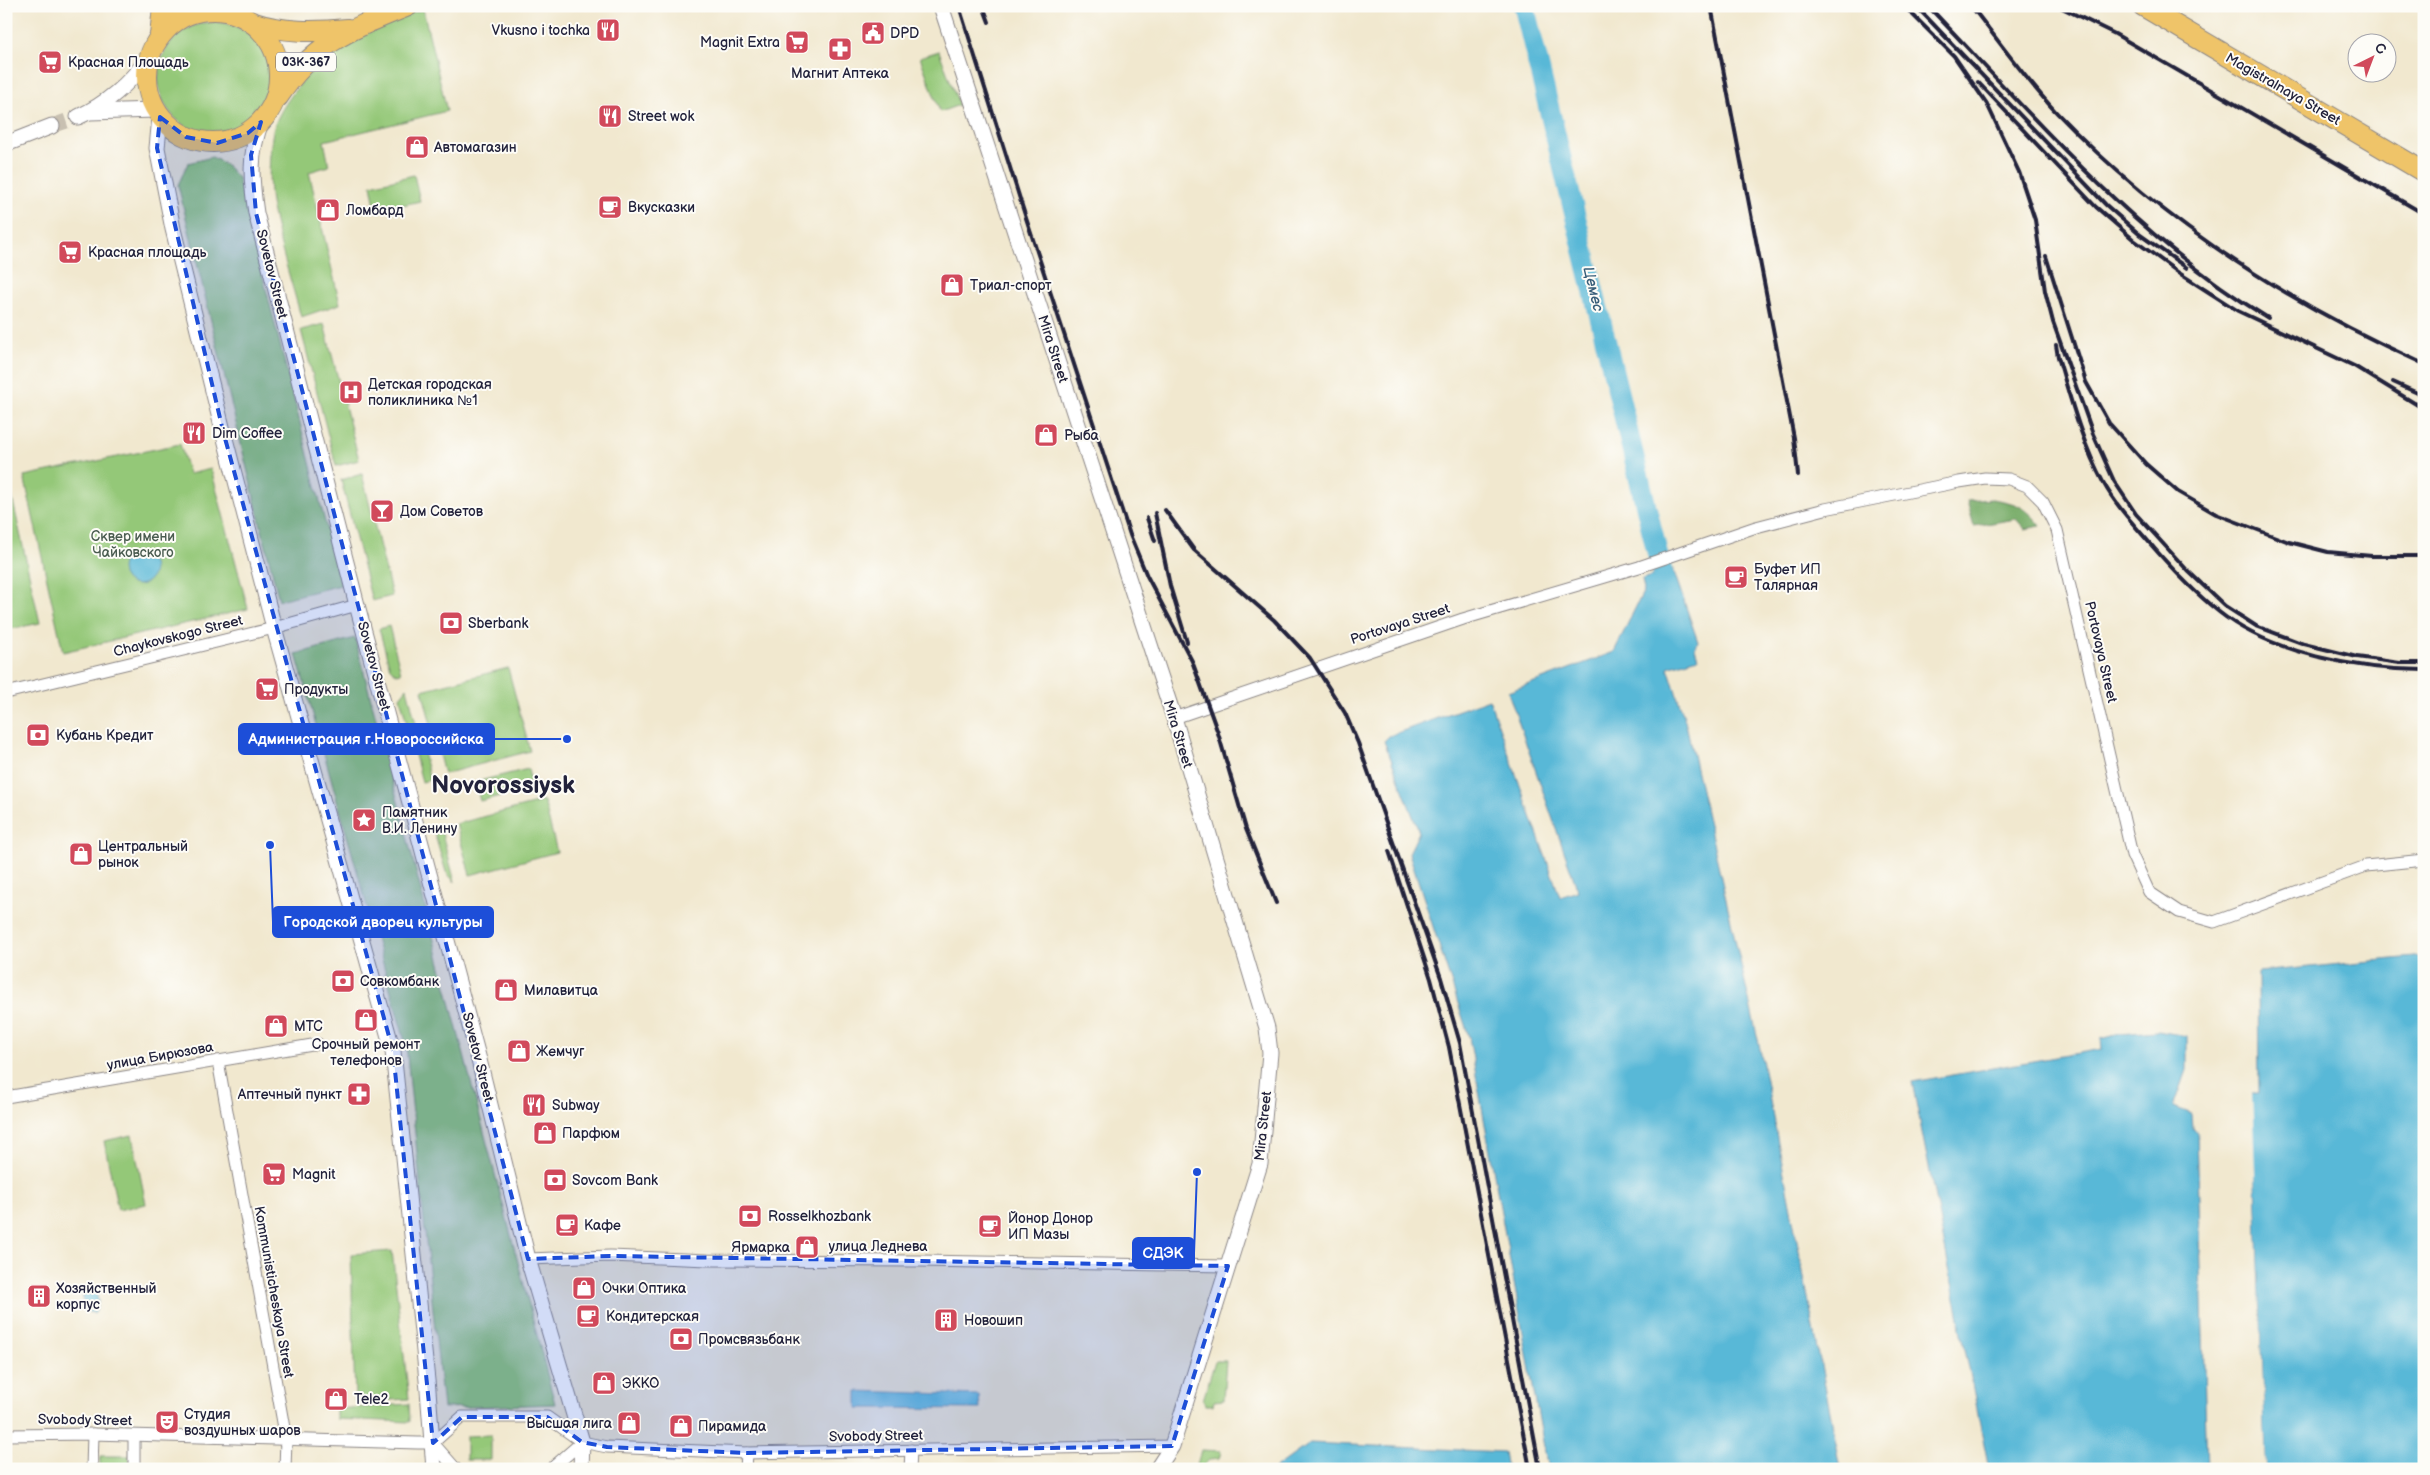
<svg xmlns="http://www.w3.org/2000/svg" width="2430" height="1475" font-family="'Balsamiq Sans',sans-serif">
	<rect width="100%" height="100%" fill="#fdfcf7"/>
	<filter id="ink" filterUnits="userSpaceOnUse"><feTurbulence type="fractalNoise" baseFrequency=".02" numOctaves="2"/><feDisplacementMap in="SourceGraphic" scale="10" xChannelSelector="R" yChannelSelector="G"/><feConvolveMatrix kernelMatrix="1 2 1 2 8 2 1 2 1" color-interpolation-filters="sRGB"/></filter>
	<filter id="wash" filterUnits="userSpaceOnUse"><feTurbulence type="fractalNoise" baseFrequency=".0096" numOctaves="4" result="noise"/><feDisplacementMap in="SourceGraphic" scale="20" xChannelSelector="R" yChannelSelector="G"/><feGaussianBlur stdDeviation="1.12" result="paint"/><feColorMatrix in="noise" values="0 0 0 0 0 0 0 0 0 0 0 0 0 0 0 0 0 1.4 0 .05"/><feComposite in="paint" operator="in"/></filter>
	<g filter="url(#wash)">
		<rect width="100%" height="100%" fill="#f1e8cf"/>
		<!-- green -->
		<g fill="#94c878" stroke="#5b755a">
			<path d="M423 9 447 111 324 141 329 166 309 172 340 304 301 317C291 280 278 241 271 203 268 182 269 153 273 131 279 105 313 66 334 51 362 32 392 20 423 9Z"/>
			<circle cx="214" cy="78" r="56"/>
			<path d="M939 51 959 105 940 112 920 57Z"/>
			<path d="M212 157 225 164 238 178 341 585 279 600 178 185 188 163Z"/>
			<path d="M414 175 420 201 376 211 371 185Z"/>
			<path d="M324 324 359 460 336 466 301 330Z"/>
			<path d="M180 444 189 474 211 469 248 609 63 652 24 476Z"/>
			<path d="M362 474 392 596 372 601 341 480Z"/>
			<path d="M10 488 40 623 6 630V489Z"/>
			<path d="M389 626 401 673 397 674 390 668 379 629Z"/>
			<path d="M355 638 555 1404 443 1408 406 1045 296 654Z"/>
			<path d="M508 668 530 751 444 774 422 690Z"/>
			<path d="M407 688 430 780 422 782 400 697Z"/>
			<path d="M528 769 532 788 480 801 475 782Z"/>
			<path d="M544 801 557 852 470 875 456 824Z"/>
			<path d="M441 830 455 882 446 872 434 832Z"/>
			<path d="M132 1135 146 1204 118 1210 104 1141Z"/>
			<path d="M392 1251 409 1399 355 1402 351 1254Z"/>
			<path d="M1215 1361H1226L1223 1400 1214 1401 1213 1405H1205L1203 1400Z"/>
			<path d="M409 1404 410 1422 336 1419V1409Z"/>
			<path d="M491 1435V1460H466V1436Z"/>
			<path d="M1201 1450 1221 1451 1219 1459 1209 1460 1200 1469H1196Z"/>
			<path d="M100 1456H130L129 1469H100Z"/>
		</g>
		<!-- forest -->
		<path fill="#77ac68" stroke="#4c6752" d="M1992 499C2017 503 2025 506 2041 526L2025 529 2016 519 1974 526 1967 501Z"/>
		<!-- water -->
		<g fill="#59b8d7" stroke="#3e6d89">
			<circle cx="138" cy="569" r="16"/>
			<path d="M1673 569 1698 642 1695 648 1698 658 1668 667 1686 724 1759 1044 1841 1469H1548L1469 1037 1409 853 1419 832 1384 741 1389 736 1489 699 1560 897 1578 891 1508 692 1614 652 1644 590 1642 579Z"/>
			<path d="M2424 956V1469H2266L2256 1190 2247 1093H2259L2258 972Z"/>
			<path d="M2157 1031 2187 1036V1070L2174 1107 2192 1114 2193 1128 2197 1133 2207 1469H1989L1912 1082 2102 1049 2101 1039 2120 1034Z"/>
			<path d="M87 1288 93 1289C99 1296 100 1306 94 1313L88 1312C82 1305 80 1294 87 1288Z"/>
			<path d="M857 1391 979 1395 980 1409 857 1408Z"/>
			<path d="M1310 1443 1504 1452 1507 1469H1274Z"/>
		</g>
		<!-- pier -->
		<path fill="#f1e8cf" d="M2247 1091H2252L2266 1469H2264L2253 1190 2242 1178 2245 1093Z"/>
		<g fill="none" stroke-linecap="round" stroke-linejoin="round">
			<!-- river -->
			<path stroke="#59b8d7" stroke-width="21" d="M1524 6 1662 572"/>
		</g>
	</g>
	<g filter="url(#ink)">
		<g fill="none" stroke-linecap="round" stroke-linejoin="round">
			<!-- tertiary-tunnel -->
			<path stroke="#c8c0b1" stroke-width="15" stroke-dasharray="15 8" stroke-linecap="butt" d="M52 126 78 117"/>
			<!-- minor casing -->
			<g stroke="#8a8585" stroke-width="13">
				<g id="minor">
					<path d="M6 693 274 628 357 605"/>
					<path d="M1174 718 1463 619 1639 567 1756 527 1825 509 1959 482 1985 478 2009 479 2027 486 2043 502 2057 530 2132 855 2149 892 2179 912 2214 922 2366 866 2424 860"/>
					<path d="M218 1061 286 1439 285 1469"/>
					<path d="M6 1097 318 1044"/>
					<path d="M528 1259 610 1256 708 1260 920 1261 1228 1266"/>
					<path d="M6 1435 93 1434 418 1443H433L462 1417H547L582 1442 607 1447 747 1453 1172 1446"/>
					<path d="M433 1443 456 1469"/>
					<path d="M92 1469 93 1434"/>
					<path d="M134 1469V1436"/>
					<path d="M551 1469 582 1442"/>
					<path d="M746 1469 747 1453"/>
					<path d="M910 1469 911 1450"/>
				</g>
			</g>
			<!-- tertiary casing -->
			<g stroke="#8a8585" stroke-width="17">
				<g id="tertiary">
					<path d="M941 6 1174 718 1267 1028 1270 1053 1260 1164 1172 1446 1157 1469"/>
					<path d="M90 112 155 110"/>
					<path d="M78 117C107 104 128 84 148 59"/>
					<path d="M160 117 157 148 173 229 223 431 274 628 393 1051 428 1390 434 1469"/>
					<path d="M261 122C249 154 251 180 256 213L357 605 479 1060 528 1259 582 1442 581 1469"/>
					<path d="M6 144 52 126"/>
				</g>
			</g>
			<!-- trunk casing -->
			<g stroke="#8a8585" stroke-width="22">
				<g id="trunk">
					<path d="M2143 6 2424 172"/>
					<circle cx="213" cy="76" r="66"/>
					<path d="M251 22C283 33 315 32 348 29"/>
					<path d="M160 36 163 6"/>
					<path d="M278 97C315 42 349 30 408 6"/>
				</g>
			</g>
			<!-- minor -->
			<use href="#minor" stroke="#fff" stroke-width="11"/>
			<!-- tertiary -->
			<use href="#tertiary" stroke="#fff" stroke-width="15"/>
			<!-- trunk -->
			<use href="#trunk" stroke="#efc469" stroke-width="20"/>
			<!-- rail -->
			<g stroke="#22223b" stroke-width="4">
				<path d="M959 6 1025 215 1130 535 1147 576 1192 661 1218 733 1246 829 1276 903"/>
				<path d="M983 6 989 22"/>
				<path d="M1711 6 1794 438 1798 475"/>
				<path d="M1904 6 1954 56 1987 104 2019 172 2035 220 2045 291 2053 322 2093 434 2114 481 2136 514 2188 571 2225 606 2256 626 2304 644 2357 657 2400 663H2424"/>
				<path d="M1916 6 2106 205 2139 234 2187 268"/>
				<path d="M1928 6C2034 117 2136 238 2268 318"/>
				<path d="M1971 6C1999 41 2026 80 2057 113 2160 221 2288 303 2424 364"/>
				<path d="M2058 6 2115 34 2424 214"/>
				<path d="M1978 82 2096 207 2134 240 2179 273 2238 311 2354 366 2424 409"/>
				<path d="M2046 256 2086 382 2109 423 2146 464 2178 492 2216 514 2289 542 2328 552 2372 556H2424"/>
				<path d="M2056 345 2058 357C2071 400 2082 443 2103 482 2116 506 2136 527 2154 548 2174 571 2195 593 2219 612 2270 653 2359 670 2424 670"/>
				<path d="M2393 382 2424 396"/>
				<path d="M1165 510 1194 550 1274 620 1310 658 1345 713 1358 743 1441 978 1460 1043 1540 1469"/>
				<path d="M1155 513 1170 586 1187 642"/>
				<path d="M1147 518 1155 541"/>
				<path d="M1389 851 1431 979 1449 1047 1530 1469"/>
			</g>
		</g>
	</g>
	<!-- marked area -->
	<path fill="#1d4ed8" fill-opacity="0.2" stroke="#1d4ed8" stroke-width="4" stroke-dasharray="10 6" stroke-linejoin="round" d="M160 117 186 137 217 143 248 133 261 122 251 155 256 213 528 1259 610 1256 1228 1266 1172 1446 747 1453 607 1447 582 1442 547 1417H462L433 1443 393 1051 223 431 157 148Z"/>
	<!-- icons -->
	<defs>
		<g id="restaurant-square" transform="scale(1.25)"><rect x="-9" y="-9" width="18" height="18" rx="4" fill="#d1495b" stroke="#fdfcf7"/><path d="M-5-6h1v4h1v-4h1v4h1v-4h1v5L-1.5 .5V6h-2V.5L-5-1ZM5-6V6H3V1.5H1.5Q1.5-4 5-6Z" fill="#fff"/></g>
		<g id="civic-square" transform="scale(1.25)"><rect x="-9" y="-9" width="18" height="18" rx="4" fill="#d1495b" stroke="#fdfcf7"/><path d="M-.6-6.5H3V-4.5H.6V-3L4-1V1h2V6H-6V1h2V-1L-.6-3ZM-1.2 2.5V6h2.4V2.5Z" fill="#fff"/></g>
		<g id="supermarket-square" transform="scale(1.25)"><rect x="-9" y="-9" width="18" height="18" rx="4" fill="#d1495b" stroke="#fdfcf7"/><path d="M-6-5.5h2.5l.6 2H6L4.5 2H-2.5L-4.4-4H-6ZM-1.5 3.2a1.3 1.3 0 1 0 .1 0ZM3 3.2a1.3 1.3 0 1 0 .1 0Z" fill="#fff"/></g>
		<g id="pharmacy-square" transform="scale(1.25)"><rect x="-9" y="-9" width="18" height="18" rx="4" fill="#d1495b" stroke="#fdfcf7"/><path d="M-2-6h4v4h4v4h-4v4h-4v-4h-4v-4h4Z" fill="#fff"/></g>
		<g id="shop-square" transform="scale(1.25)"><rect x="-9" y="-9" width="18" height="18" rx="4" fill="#d1495b" stroke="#fdfcf7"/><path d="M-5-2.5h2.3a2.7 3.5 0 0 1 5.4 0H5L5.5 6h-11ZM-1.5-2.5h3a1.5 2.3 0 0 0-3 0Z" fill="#fff"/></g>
		<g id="cafe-square" transform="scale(1.25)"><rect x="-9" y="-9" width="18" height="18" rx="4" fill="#d1495b" stroke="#fdfcf7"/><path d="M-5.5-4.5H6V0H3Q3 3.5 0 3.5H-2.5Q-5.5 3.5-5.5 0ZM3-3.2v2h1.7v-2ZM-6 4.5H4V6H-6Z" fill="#fff"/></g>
		<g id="hospital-square" transform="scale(1.25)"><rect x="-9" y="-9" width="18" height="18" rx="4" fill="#d1495b" stroke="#fdfcf7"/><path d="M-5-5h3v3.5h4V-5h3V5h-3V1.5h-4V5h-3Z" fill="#fff"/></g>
		<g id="bar-square" transform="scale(1.25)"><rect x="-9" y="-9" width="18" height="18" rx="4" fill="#d1495b" stroke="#fdfcf7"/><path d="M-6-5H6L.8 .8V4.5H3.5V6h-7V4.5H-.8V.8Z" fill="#fff"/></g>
		<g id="bank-square" transform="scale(1.25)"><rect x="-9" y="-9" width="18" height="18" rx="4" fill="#d1495b" stroke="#fdfcf7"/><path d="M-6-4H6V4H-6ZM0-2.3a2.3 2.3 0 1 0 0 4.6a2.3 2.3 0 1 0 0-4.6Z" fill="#fff"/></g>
		<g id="sight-square" transform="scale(1.25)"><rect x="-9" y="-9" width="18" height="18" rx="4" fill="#d1495b" stroke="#fdfcf7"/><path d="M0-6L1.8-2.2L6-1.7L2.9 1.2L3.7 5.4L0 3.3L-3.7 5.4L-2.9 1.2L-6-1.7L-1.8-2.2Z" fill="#fff"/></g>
		<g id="building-square" transform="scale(1.25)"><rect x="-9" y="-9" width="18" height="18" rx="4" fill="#d1495b" stroke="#fdfcf7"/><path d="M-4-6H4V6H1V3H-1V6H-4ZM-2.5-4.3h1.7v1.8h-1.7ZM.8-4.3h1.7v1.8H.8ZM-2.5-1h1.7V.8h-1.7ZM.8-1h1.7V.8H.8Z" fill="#fff"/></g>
		<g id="theatre-square" transform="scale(1.25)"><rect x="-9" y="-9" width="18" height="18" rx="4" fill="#d1495b" stroke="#fdfcf7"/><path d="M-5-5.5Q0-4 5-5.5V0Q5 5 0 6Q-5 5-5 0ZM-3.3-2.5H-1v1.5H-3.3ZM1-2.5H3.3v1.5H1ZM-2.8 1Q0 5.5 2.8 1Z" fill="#fff"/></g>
	</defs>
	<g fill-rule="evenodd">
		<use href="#restaurant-square" x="608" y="30"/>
		<use href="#civic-square" x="873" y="33"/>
		<use href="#supermarket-square" x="797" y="42"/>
		<use href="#pharmacy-square" x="840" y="49"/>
		<use href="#supermarket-square" x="50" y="62"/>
		<use href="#restaurant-square" x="610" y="116"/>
		<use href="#shop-square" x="417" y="147"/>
		<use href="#cafe-square" x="610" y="207"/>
		<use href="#shop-square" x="328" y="210"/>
		<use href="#supermarket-square" x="70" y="252"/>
		<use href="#shop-square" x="952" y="285"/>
		<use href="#hospital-square" x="351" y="392"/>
		<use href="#restaurant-square" x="194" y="433"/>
		<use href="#shop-square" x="1046" y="435"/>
		<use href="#bar-square" x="382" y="511"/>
		<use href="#cafe-square" x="1736" y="577"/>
		<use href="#bank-square" x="451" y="623"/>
		<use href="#supermarket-square" x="267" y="689"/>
		<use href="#bank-square" x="38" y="735"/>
		<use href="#sight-square" x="364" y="820"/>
		<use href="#shop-square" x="81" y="854"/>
		<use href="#bank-square" x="343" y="981"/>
		<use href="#shop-square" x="506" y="990"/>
		<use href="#shop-square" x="366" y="1020"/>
		<use href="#shop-square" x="276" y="1026"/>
		<use href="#shop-square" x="519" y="1051"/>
		<use href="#pharmacy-square" x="359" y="1094"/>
		<use href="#restaurant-square" x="534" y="1105"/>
		<use href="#shop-square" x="545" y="1133"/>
		<use href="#supermarket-square" x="274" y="1174"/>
		<use href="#bank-square" x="555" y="1180"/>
		<use href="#bank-square" x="750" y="1216"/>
		<use href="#cafe-square" x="567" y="1225"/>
		<use href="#cafe-square" x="990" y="1226"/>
		<use href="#shop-square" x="807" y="1247"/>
		<use href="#shop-square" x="584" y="1288"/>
		<use href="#building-square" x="39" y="1296"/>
		<use href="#cafe-square" x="588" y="1316"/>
		<use href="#building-square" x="946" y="1320"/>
		<use href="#bank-square" x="681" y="1339"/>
		<use href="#shop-square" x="604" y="1383"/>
		<use href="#shop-square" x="336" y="1399"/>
		<use href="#theatre-square" x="167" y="1422"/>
		<use href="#shop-square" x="629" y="1423"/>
		<use href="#shop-square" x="681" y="1426"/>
	</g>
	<g text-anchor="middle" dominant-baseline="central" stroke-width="4" stroke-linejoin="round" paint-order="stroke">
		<!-- shield labels -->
		<rect fill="#fdfcf7" stroke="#646373" stroke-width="1" x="276" y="52.5" width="60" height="19" rx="4"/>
		<g font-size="12" font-weight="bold" fill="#22223b">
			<text x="306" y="62">03К-367</text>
		</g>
		<!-- poi labels -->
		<g font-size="14" fill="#22223b" stroke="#fdfcf7" text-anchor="start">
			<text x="590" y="30" text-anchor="end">Vkusno i tochka</text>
			<text x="890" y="33">DPD</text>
			<text x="780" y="42" text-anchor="end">Magnit Extra</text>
			<text x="68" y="62">Красная Площадь</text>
			<text x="840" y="73" text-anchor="middle">Магнит Аптека</text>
			<text x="628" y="116">Street wok</text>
			<text x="434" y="147">Автомагазин</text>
			<text x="628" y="207">Вкусказки</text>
			<text x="346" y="210">Ломбард</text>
			<text x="88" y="252">Красная площадь</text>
			<text x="970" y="285">Триал-спорт</text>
			<text x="368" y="384">Детская городская<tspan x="368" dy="16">поликлиника №1</tspan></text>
			<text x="212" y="433">Dim Coffee</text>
			<text x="1064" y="435">Рыба</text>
			<text x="400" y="511">Дом Советов</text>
			<text x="1754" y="569">Буфет ИП<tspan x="1754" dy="16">Талярная</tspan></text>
			<text x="468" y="623">Sberbank</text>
			<text x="284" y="689">Продукты</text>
			<text x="56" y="735">Кубань Кредит</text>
			<text x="382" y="812">Памятник<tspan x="382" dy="16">В.И. Ленину</tspan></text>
			<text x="98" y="846">Центральный<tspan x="98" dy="16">рынок</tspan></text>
			<text x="360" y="981">Совкомбанк</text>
			<text x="524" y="990">Милавитца</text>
			<text x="294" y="1026">МТС</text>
			<text x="366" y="1044" text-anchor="middle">Срочный ремонт<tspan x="366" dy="16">телефонов</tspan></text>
			<text x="536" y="1051">Жемчуг</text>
			<text x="342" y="1094" text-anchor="end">Аптечный пункт</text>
			<text x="552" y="1105">Subway</text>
			<text x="562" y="1133">Парфюм</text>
			<text x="292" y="1174">Magnit</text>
			<text x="572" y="1180">Sovcom Bank</text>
			<text x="768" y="1216">Rosselkhozbank</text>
			<text x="1008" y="1218">Йонор Донор<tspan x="1008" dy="16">ИП Мазы</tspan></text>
			<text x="584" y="1225">Кафе</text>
			<text x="790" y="1247" text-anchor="end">Ярмарка</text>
			<text x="56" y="1288">Хозяйственный<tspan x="56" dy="16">корпус</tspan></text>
			<text x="602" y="1288">Очки Оптика</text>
			<text x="606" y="1316">Кондитерская</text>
			<text x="964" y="1320">Новошип</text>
			<text x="698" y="1339">Промсвязьбанк</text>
			<text x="622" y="1383">ЭККО</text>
			<text x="354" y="1399">Tele2</text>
			<text x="184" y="1414">Студия<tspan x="184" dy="16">воздушных шаров</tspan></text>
			<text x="612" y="1423" text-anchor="end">Высшая лига</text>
			<text x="698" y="1426">Пирамида</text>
		</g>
		<!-- street labels -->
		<g font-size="14" fill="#22223b" stroke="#fdfcf7">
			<text transform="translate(2283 89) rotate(30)">Magistralnaya Street</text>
			<text transform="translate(272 274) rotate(76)">Sovetov Street</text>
			<text transform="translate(1053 349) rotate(72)">Mira Street</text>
			<text transform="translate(1400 624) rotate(-18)">Portovaya Street</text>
			<text transform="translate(178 636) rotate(-14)">Chaykovskogo Street</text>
			<text transform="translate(2101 652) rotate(77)">Portovaya Street</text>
			<text transform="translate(374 666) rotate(75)">Sovetov Street</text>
			<text transform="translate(1178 734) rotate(73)">Mira Street</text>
			<text transform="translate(160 1056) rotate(-10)">улица Бирюзова</text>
			<text transform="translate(478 1057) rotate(76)">Sovetov Street</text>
			<text transform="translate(1263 1126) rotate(-84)">Mira Street</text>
			<text x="878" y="1246">улица Леднева</text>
			<text transform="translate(274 1292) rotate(80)">Kommunisticheskaya Street</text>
			<text transform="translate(85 1420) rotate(1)">Svobody Street</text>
			<text transform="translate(876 1436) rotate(-1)">Svobody Street</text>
		</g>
		<!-- park labels -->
		<g font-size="14" fill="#4a5c50" stroke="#fdfcf7">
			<text x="133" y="536">Сквер имени<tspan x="133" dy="16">Чайковского</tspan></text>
		</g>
		<!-- water labels -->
		<g font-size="15" font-style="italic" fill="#385e79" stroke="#fdfcf7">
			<text transform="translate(1593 289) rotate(76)">Цемес</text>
		</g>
		<!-- town labels -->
		<g font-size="24" font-weight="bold" fill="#22223b" stroke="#fdfcf7">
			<text x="503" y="785">Novorossiysk</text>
		</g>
	</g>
	<!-- callouts -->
	<path fill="none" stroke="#1d4ed8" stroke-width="2" d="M567 739L494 739M270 845L273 922M1197 1172L1194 1253"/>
	<g fill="#1d4ed8" stroke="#fdfcf7" stroke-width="2">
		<circle cx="567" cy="739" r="5"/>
		<circle cx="270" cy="845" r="5"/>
		<circle cx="1197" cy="1172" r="5"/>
	</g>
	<g fill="#1d4ed8" stroke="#1d4ed8" stroke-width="2">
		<rect x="239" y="724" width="255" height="30" rx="5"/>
		<rect x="273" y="907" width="220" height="30" rx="5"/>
		<rect x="1133" y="1238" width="61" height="30" rx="5"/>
	</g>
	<g font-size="15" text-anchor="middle" font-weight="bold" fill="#fff">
		<text x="366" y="744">Администрация г.Новороссийска</text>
		<text x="383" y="927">Городской дворец культуры</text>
		<text x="1163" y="1258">СДЭК</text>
	</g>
	<!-- margin -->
	<rect width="2430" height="1475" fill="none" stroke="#fdfcf7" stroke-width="25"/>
	<!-- north arrow -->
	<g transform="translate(2372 58) rotate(42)"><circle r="24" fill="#fdfcf7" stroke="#a5a5ac"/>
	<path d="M0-4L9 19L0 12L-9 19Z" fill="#d1495b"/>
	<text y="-8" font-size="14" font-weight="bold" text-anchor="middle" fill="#22223b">С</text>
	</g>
</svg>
